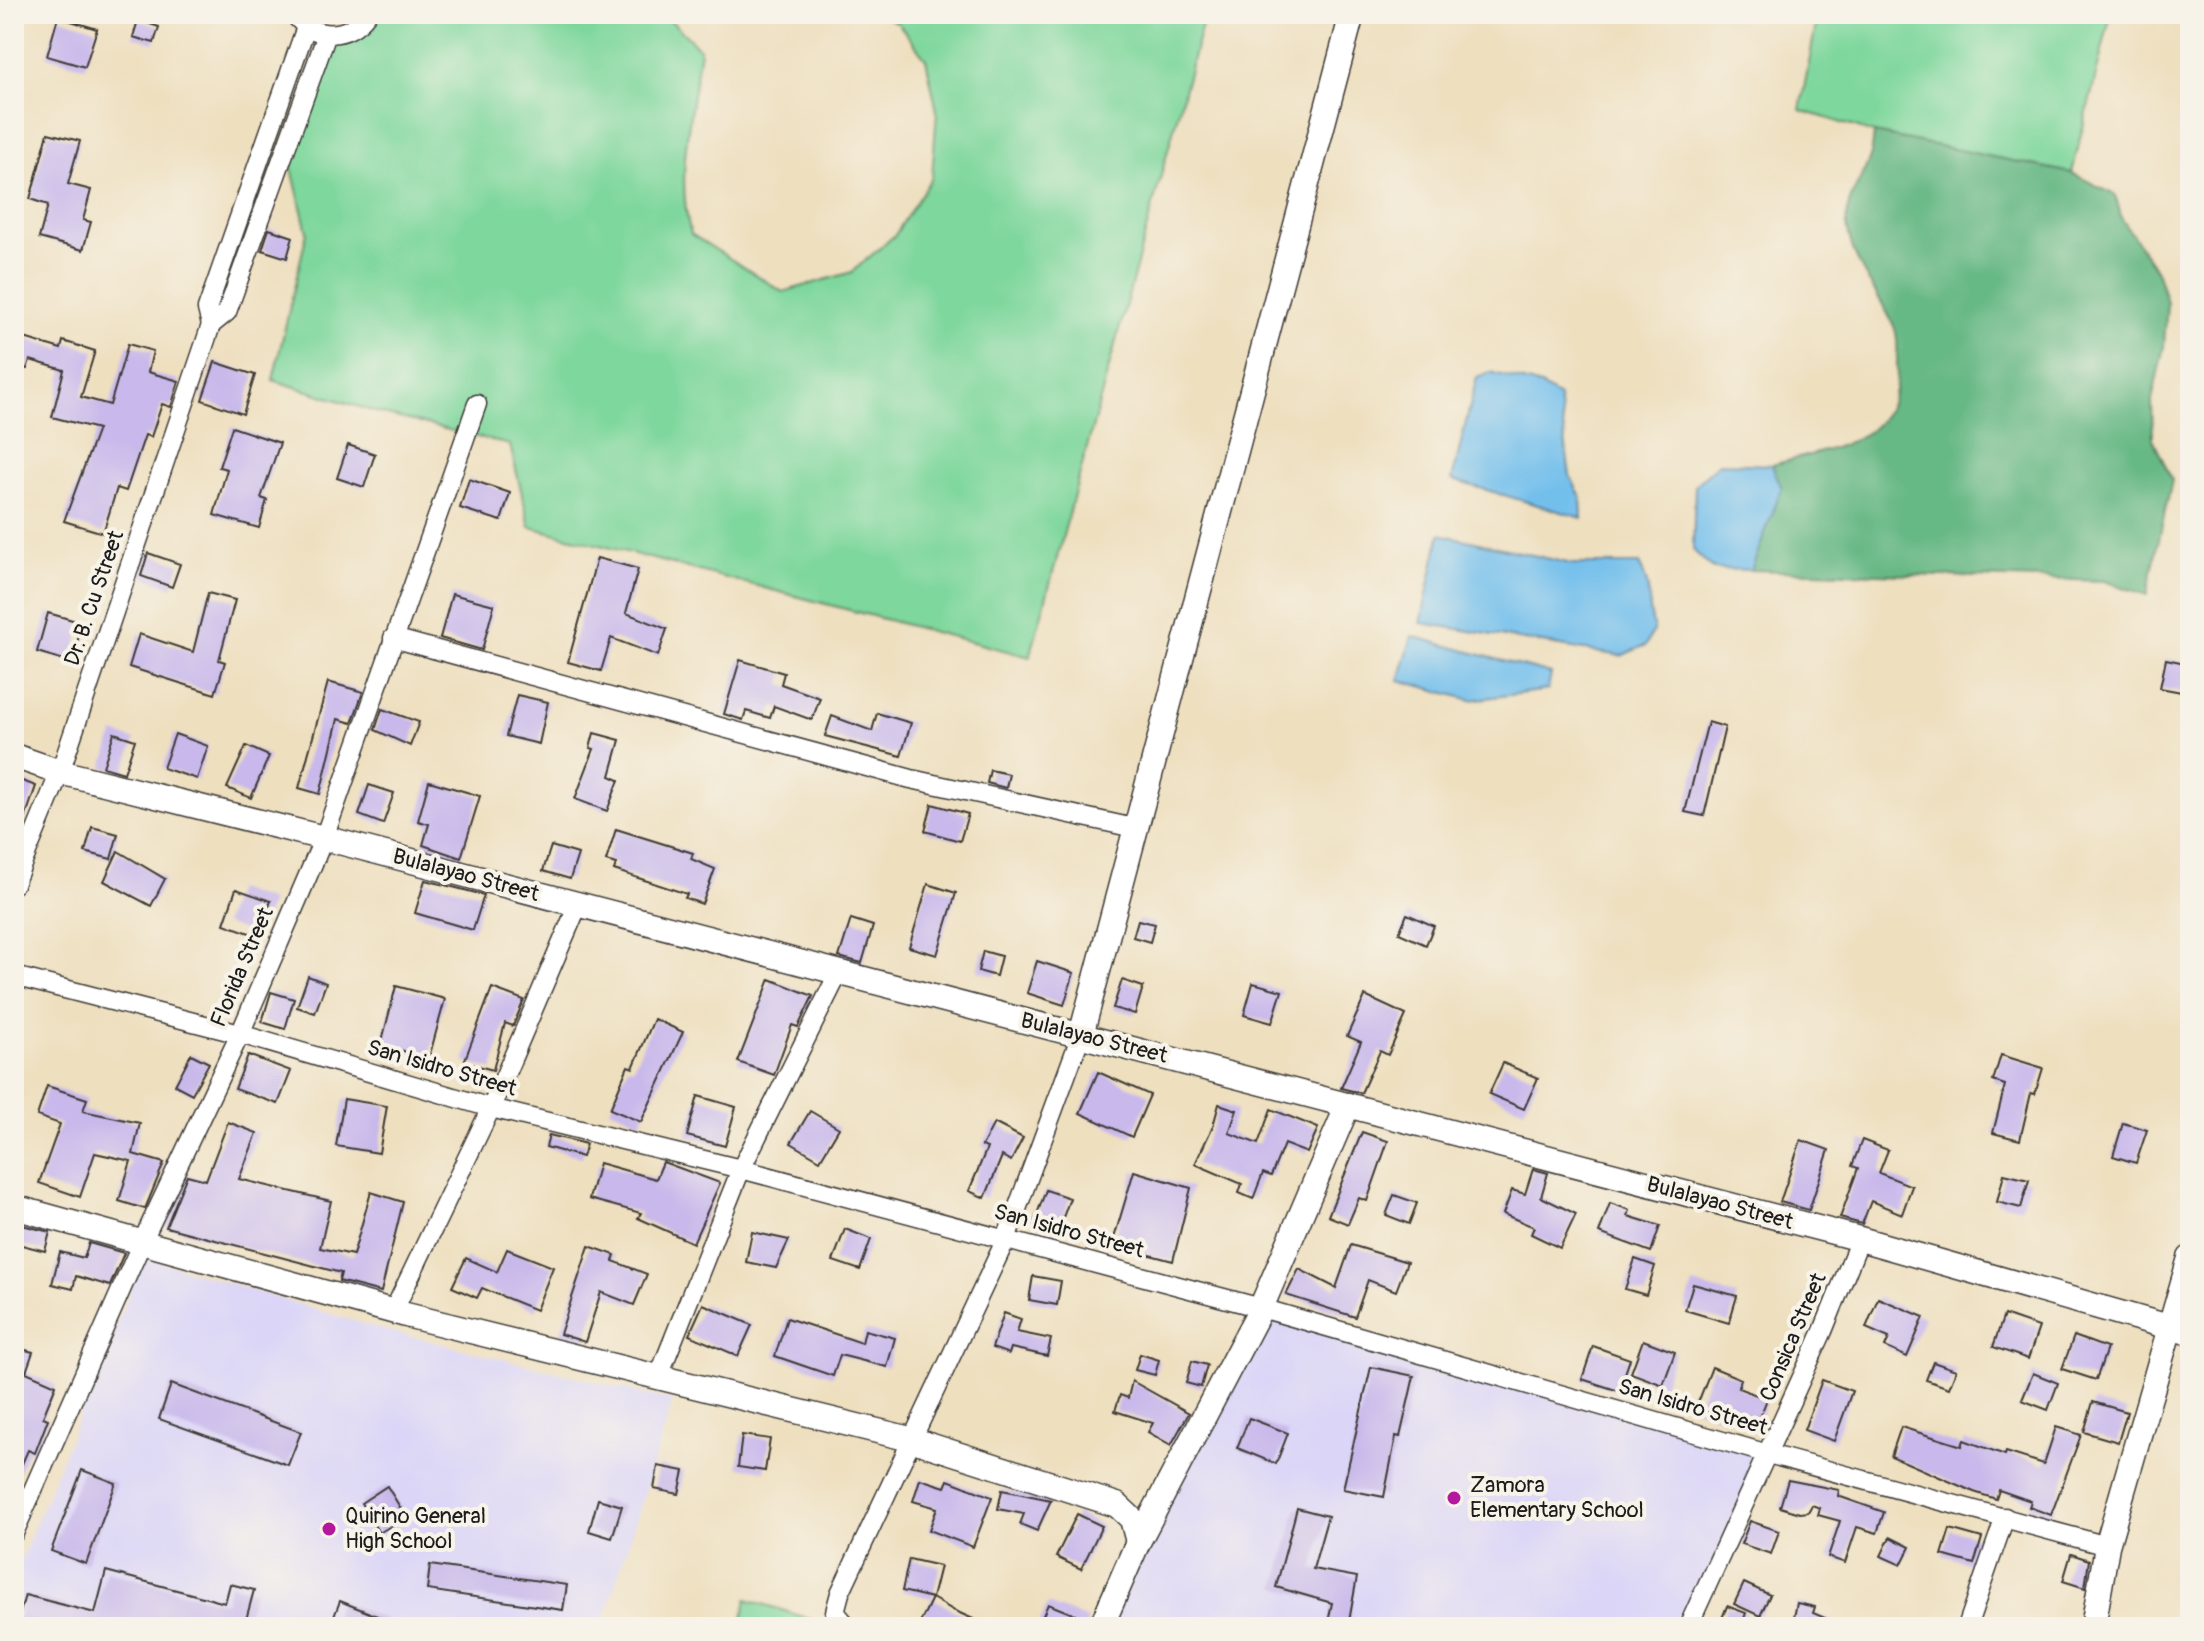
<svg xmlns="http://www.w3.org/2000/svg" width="2204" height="1641" font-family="Pangolin,sans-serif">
	<rect width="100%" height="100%" fill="#f7f3e8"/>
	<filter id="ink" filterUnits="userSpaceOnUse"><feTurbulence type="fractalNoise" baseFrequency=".0125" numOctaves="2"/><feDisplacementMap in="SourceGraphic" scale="16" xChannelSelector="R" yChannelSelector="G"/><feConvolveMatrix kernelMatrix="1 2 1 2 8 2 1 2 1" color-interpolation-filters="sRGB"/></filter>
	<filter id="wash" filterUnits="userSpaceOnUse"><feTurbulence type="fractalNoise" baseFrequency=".006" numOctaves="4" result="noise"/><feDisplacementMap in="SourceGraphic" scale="32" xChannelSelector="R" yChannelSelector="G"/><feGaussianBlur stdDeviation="1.8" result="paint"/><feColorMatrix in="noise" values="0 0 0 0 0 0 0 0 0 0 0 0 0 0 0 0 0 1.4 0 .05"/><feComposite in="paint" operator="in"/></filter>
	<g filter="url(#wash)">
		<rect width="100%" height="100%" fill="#eedfbf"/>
		<!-- built -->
		<g fill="#dbd6f7">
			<path d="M144 1257 373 1327 673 1401 602 1627H14V1577Z"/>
			<path d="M1261 1308 1768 1454 1688 1627H1101Z"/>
		</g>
		<!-- green -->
		<g fill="#7ed79c" stroke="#4d7a5c" stroke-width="2">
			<path d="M367 14H664L700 49C693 107 674 177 691 234L783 292 852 272 895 235 932 177 937 111 926 59 898 23 880 14H1205L1030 657 530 527 510 445 379 413 273 380 307 232 290 160 338 34Z"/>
			<path d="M1818 14H2111L2072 173 1874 133 1800 110Z"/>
			<path d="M747 1599 835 1627H741Z"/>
		</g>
		<!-- forest -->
		<path fill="#66b884" stroke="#416a50" stroke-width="2" d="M1874 133 2072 173 2115 195 2122 219 2158 273 2167 303 2164 346 2152 400 2153 439 2172 480 2147 595 2104 581 1751 570 1781 488 1772 465C1829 448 1900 444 1897 366 1897 353 1899 336 1893 324 1875 286 1855 270 1847 226 1843 201 1863 179 1870 157 1873 149 1873 140 1874 133Z"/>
		<!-- water -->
		<g fill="#73bfec" stroke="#486e84" stroke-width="2">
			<path d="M1490 372 1541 386 1559 397 1570 476 1581 497 1582 518 1452 480 1477 377Z"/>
			<path d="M1719 463 1772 465 1782 488 1751 570 1713 569 1693 550 1695 485Z"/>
			<path d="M1440 534 1572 564H1639C1653 588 1646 603 1654 629L1646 645 1621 656 1421 623Z"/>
			<path d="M1412 636 1551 674 1548 690 1471 700 1399 680Z"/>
		</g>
		<g id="blocks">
			<!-- building -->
			<g fill="#c8b8eb">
				<path d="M58 17 97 29 85 67 47 56Z"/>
				<path d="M138 20 159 27 154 43 133 37Z"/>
				<path d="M48 133 80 141 68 184 91 190 83 220 91 222 83 250 39 238 48 205 30 199Z"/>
				<path d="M269 229 293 237 287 258 262 250Z"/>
				<path d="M14 335 61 349 63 341 95 351 81 397 110 405 128 344 153 351 148 372 179 381 171 407 162 404 151 437 145 435 126 491 117 488 103 533 64 521 98 429 52 417 64 370 30 360 27 369 14 365Z"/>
				<path d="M215 362 255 375 243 414 202 400Z"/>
				<path d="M232 427 280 443 261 498 267 500 259 528 214 515 227 469 219 467Z"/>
				<path d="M348 445 375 454 364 487 337 478Z"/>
				<path d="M469 479 510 493 501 521 460 508Z"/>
				<path d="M148 553 180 564 172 587 141 576Z"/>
				<path d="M597 558 638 569 626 613 667 629 658 656 611 638 601 671 568 662Z"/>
				<path d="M208 593 235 600 219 660 225 662 215 694 129 667 139 634 193 652Z"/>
				<path d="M452 594 494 605 482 650 440 638Z"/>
				<path d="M48 613 83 623 71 662 37 652Z"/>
				<path d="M2166 659 2190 664 2187 693 2160 688Z"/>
				<path d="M740 660 784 673 781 684 820 698 812 720 774 706 770 718 746 711 743 720 724 714Z"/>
				<path d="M328 682 363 692 352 723 338 719 320 794 299 788Z"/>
				<path d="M517 695 548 702 539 744 506 736Z"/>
				<path d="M382 709 419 722 410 746 375 730Z"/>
				<path d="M877 713 911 723 901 756 825 736 832 716 872 731Z"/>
				<path d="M1708 722 1725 727 1704 816 1685 812Z"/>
				<path d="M114 733 135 740 124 773 103 767Z"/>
				<path d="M594 733 620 740 610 776 619 780 607 811 575 799 594 749 590 748Z"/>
				<path d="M175 734 208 746 197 779 163 768Z"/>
				<path d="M246 746 269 756 251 798 227 788Z"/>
				<path d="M990 770 1009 774 1006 788 987 783Z"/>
				<path d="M14 778 36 786 17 842H14Z"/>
				<path d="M429 781 480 796 461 858 423 845 429 824 418 821Z"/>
				<path d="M369 785 394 793 383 824 359 815Z"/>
				<path d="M932 804 968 814 960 841 925 831Z"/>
				<path d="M92 827 118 834 111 859 85 852Z"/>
				<path d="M616 829 693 853 691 859 715 869 702 904 685 898 687 894 614 870 616 864 606 861Z"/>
				<path d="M551 846 578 854 570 879 543 871Z"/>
				<path d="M118 851 165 879 151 906 104 881Z"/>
				<path d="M425 880 484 895 473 930 415 913Z"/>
				<path d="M928 884 956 893 937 955 909 947Z"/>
				<path d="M236 889 271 901 258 936 224 924Z"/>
				<path d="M1407 914 1434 926 1426 945 1399 933Z"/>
				<path d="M851 919 873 926 862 963 839 957Z"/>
				<path d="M1138 920 1155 924 1150 942 1133 937Z"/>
				<path d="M983 951 1001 956 996 976 978 971Z"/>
				<path d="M1037 961 1074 973 1064 1005 1027 993Z"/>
				<path d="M308 976 326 983 315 1013 297 1007Z"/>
				<path d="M770 979 813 996 798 1027 792 1025 774 1075 738 1062Z"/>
				<path d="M1122 980 1143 987 1135 1014 1113 1008Z"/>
				<path d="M1253 983 1282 991 1272 1023 1244 1015Z"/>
				<path d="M396 986 445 999 429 1058 381 1045Z"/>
				<path d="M492 988 524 1000 513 1026 505 1023 493 1070 464 1062Z"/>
				<path d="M271 992 294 999 285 1029 262 1022Z"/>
				<path d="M1365 996 1406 1015 1388 1055 1380 1051 1361 1093 1341 1088 1361 1042 1347 1036Z"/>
				<path d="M654 1019 683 1032 641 1122 610 1109 628 1066 633 1068Z"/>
				<path d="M191 1054 209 1063 192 1094 175 1085Z"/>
				<path d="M248 1055 291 1071 278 1104 235 1089Z"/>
				<path d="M2001 1055 2043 1068 2035 1094 2031 1093 2020 1140 1993 1133 2005 1085 1993 1081Z"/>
				<path d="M1503 1063 1538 1078 1524 1109 1489 1094Z"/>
				<path d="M1098 1072 1150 1095 1132 1137 1080 1113Z"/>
				<path d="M47 1086 87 1099 83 1111 140 1123 133 1154 164 1163 145 1209 119 1201 131 1161 95 1153 80 1197 39 1183 60 1124 37 1116Z"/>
				<path d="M698 1096 736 1107 725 1146 687 1136Z"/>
				<path d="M344 1099 387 1106 379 1153 336 1146Z"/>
				<path d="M1219 1104 1237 1110 1229 1133 1258 1144 1271 1109 1318 1128 1307 1153 1284 1144 1271 1176 1263 1173 1253 1199 1239 1193 1242 1184 1195 1164 1213 1126Z"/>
				<path d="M810 1111 839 1128 820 1160 791 1143Z"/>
				<path d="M228 1122 257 1133 239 1179 331 1201 320 1248 353 1255 371 1192 403 1202 381 1292 339 1281 341 1273 166 1227 187 1175 206 1180Z"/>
				<path d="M994 1123 1023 1138 1011 1161 1002 1156 985 1198 969 1191 987 1148 982 1146Z"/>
				<path d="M2123 1123 2147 1130 2136 1163 2113 1156Z"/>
				<path d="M1362 1132 1388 1141 1367 1201 1359 1198 1348 1224 1328 1216Z"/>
				<path d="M549 1135 586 1144 582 1157 546 1147Z"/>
				<path d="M1801 1140 1829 1150 1809 1210 1780 1202Z"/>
				<path d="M1862 1140 1888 1150 1879 1173 1912 1186 1902 1214 1871 1201 1862 1224 1840 1218 1858 1168 1852 1166Z"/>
				<path d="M663 1162 720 1183 693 1243 638 1218 641 1213 589 1199 599 1163 656 1179Z"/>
				<path d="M1533 1169 1548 1173 1541 1197 1576 1214 1560 1248 1531 1234 1534 1227 1503 1214 1512 1190 1525 1194Z"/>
				<path d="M1134 1171 1191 1188 1173 1261 1112 1245Z"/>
				<path d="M2004 1174 2029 1180 2021 1208 1997 1202Z"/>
				<path d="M1046 1190 1070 1198 1057 1234 1033 1225Z"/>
				<path d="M1394 1195 1417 1203 1409 1224 1386 1215Z"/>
				<path d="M1610 1203 1630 1210 1628 1216 1660 1226 1651 1252 1599 1233Z"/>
				<path d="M14 1223 50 1232 45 1251 14 1243Z"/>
				<path d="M845 1229 871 1239 860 1270 833 1261Z"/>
				<path d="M752 1232 789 1240 776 1268 746 1262Z"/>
				<path d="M89 1243 124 1253 110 1286 76 1276 73 1289 52 1284 60 1252 84 1258Z"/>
				<path d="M1351 1245 1407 1262 1396 1291 1368 1280 1355 1317 1286 1295 1299 1269 1336 1288Z"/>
				<path d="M589 1246 615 1255 613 1261 647 1274 634 1305 601 1292 585 1342 560 1334Z"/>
				<path d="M507 1249 553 1267 536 1310 482 1288 477 1298 452 1287 466 1258 497 1272Z"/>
				<path d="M1635 1259 1655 1266 1646 1295 1625 1289Z"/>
				<path d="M1033 1276 1061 1281 1057 1305 1029 1300Z"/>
				<path d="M1693 1284 1737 1296 1729 1323 1685 1310Z"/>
				<path d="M1878 1298 1924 1317 1907 1357 1885 1347 1889 1338 1866 1328Z"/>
				<path d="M703 1304 752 1325 738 1356 689 1335Z"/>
				<path d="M1004 1313 1021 1319 1017 1332 1051 1339 1047 1356 1011 1348 1009 1354 992 1348Z"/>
				<path d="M2004 1315 2039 1327 2028 1359 1993 1347Z"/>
				<path d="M787 1318 862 1343 865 1330 895 1338 887 1367 840 1355 833 1376 775 1356Z"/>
				<path d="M2074 1336 2107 1348 2096 1380 2062 1369Z"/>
				<path d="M1643 1340 1675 1352 1663 1385 1631 1373Z"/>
				<path d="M1593 1346 1630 1359 1619 1391 1582 1379Z"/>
				<path d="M14 1347 33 1352 26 1372 56 1385 43 1417 48 1419 35 1453 28 1450 14 1482Z"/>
				<path d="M1140 1354 1159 1360 1155 1375 1135 1370Z"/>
				<path d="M1192 1361 1207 1365 1201 1387 1186 1383Z"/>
				<path d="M1933 1362 1956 1370 1949 1388 1926 1380Z"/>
				<path d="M1371 1367 1414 1376 1400 1437 1396 1436 1384 1497 1343 1489Z"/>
				<path d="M1712 1367 1741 1379 1738 1388 1767 1399 1756 1427 1728 1415 1726 1419 1696 1408Z"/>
				<path d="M2033 1373 2058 1383 2048 1410 2022 1400Z"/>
				<path d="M1822 1380 1852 1391 1834 1441 1804 1430Z"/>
				<path d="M1132 1381 1189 1413 1171 1445 1148 1432 1153 1423 1115 1411 1120 1395 1128 1398Z"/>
				<path d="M171 1384 301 1432 288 1465 159 1419Z"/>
				<path d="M2093 1402 2127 1412 2118 1442 2084 1432Z"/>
				<path d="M1249 1418 1288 1433 1276 1464 1237 1448Z"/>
				<path d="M1901 1427 1962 1446 1964 1440 2005 1455 2006 1452 2044 1464 2056 1427 2081 1435 2051 1515 2029 1507 2031 1501 1999 1490 1996 1499 1974 1492 1891 1456Z"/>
				<path d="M742 1435 770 1439 765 1471 738 1467Z"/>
				<path d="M658 1466 684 1471 679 1494 654 1489Z"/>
				<path d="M82 1470 116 1483 86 1564 51 1551Z"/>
				<path d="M920 1479 945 1487 948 1480 992 1497 973 1547 929 1530 937 1508 913 1501Z"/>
				<path d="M1788 1480 1839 1490 1838 1496 1884 1512 1877 1533 1857 1527 1845 1563 1828 1557 1840 1521 1818 1515 1820 1508 1812 1505 1808 1512 1800 1513 1780 1507Z"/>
				<path d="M387 1486 406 1517 379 1533 361 1503Z"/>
				<path d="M1002 1490 1051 1500 1037 1531 1020 1524 1024 1514 998 1509Z"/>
				<path d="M598 1499 622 1506 612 1538 589 1531Z"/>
				<path d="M1297 1508 1328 1516 1313 1569 1357 1577 1348 1627H1327L1332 1603 1276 1587Z"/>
				<path d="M1077 1514 1102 1526 1081 1569 1056 1557Z"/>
				<path d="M1750 1521 1779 1531 1771 1554 1741 1544Z"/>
				<path d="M1950 1529 1982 1538 1974 1564 1942 1555Z"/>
				<path d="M1890 1537 1910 1547 1901 1565 1881 1556Z"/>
				<path d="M2071 1554 2089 1560 2085 1588 2063 1581Z"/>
				<path d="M909 1559 940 1566 932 1598 902 1591Z"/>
				<path d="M430 1565 567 1585 563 1610 427 1590Z"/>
				<path d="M106 1571 225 1603 230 1584 254 1590 244 1627H16L25 1595 95 1613Z"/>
				<path d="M1744 1583 1770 1595 1760 1616 1734 1604Z"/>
				<path d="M932 1598 953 1610 991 1627H918Z"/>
				<path d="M340 1601 402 1626V1627H330Z"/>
				<path d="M1797 1603 1815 1607 1813 1613 1846 1627H1792Z"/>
				<path d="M1048 1604 1088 1620 1086 1627H1038Z"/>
				<path d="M1727 1606 1746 1613 1741 1627 1720 1623Z"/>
			</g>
		</g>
	</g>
	<g filter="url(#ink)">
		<use href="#blocks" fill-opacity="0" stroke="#3c3934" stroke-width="2"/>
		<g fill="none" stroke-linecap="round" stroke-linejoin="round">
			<!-- street casing -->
			<g stroke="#3c3934" stroke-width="21">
				<g id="street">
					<path d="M294 14C314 40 347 40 367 14"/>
					<path d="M211 325 227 312 327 34"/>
					<path d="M393 638 911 779 1134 828"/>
					<path d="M14 884 60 772 211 325 207 309 306 27"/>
					<path d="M14 976 240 1034 491 1108 741 1169 1261 1308 1768 1454 2107 1546"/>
					<path d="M393 1312 491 1108 578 905"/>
					<path d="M658 1378 741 1169 838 974"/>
					<path d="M14 1533 143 1240 240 1034 324 838 477 404"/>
					<path d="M848 1627 835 1612 840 1593 1006 1239 1081 1035"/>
					<path d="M1688 1627 1823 1331 1860 1239"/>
					<path d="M1967 1627 2005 1517"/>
				</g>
			</g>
			<!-- secondary casing -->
			<g stroke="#3c3934" stroke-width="27">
				<g id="secondary">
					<path d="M14 756 60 772 324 838 1860 1239 2190 1333"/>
					<path d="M1081 1035 1352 14"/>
					<path d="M14 1207 406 1315 910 1439 1117 1505 1132 1519 1138 1542"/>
					<path d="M1101 1627 1138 1542 1261 1308 1348 1105"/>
					<path d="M2093 1627 2107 1546 2190 1258"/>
				</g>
			</g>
			<!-- street -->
			<use href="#street" stroke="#fff" stroke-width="18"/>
			<!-- secondary -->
			<use href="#secondary" stroke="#fff" stroke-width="24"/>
		</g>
	</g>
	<!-- markers -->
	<g fill="#b5179e" stroke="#f7f3e8" stroke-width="3">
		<circle cx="1454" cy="1498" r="8"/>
		<circle cx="329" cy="1529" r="8"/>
	</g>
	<g text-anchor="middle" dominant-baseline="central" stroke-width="8" stroke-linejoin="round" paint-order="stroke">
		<!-- street labels -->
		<g font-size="22" fill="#1c1c1c" stroke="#f7f3e8">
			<text transform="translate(94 598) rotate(-71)">Dr. B. Cu Street</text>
			<text transform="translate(466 875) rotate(15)">Bulalayao Street</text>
			<text transform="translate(242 967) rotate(-67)">Florida Street</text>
			<text transform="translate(1094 1038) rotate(14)">Bulalayao Street</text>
			<text transform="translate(442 1068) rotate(16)">San Isidro Street</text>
			<text transform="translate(1720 1203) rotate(15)">Bulalayao Street</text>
			<text transform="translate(1069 1231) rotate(15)">San Isidro Street</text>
			<text transform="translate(1793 1337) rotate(-67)">Consica Street</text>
			<text transform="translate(1693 1407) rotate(16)">San Isidro Street</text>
		</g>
		<!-- poi labels -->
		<g font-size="22" fill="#1c1c1c" stroke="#f7f3e8" text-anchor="start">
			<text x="1470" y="1485">Zamora<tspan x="1470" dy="25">Elementary School</tspan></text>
			<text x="345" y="1516">Quirino General<tspan x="345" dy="25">High School</tspan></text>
		</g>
	</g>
	<!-- margin -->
	<rect width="2204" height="1641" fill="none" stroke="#f7f3e8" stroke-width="48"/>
</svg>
